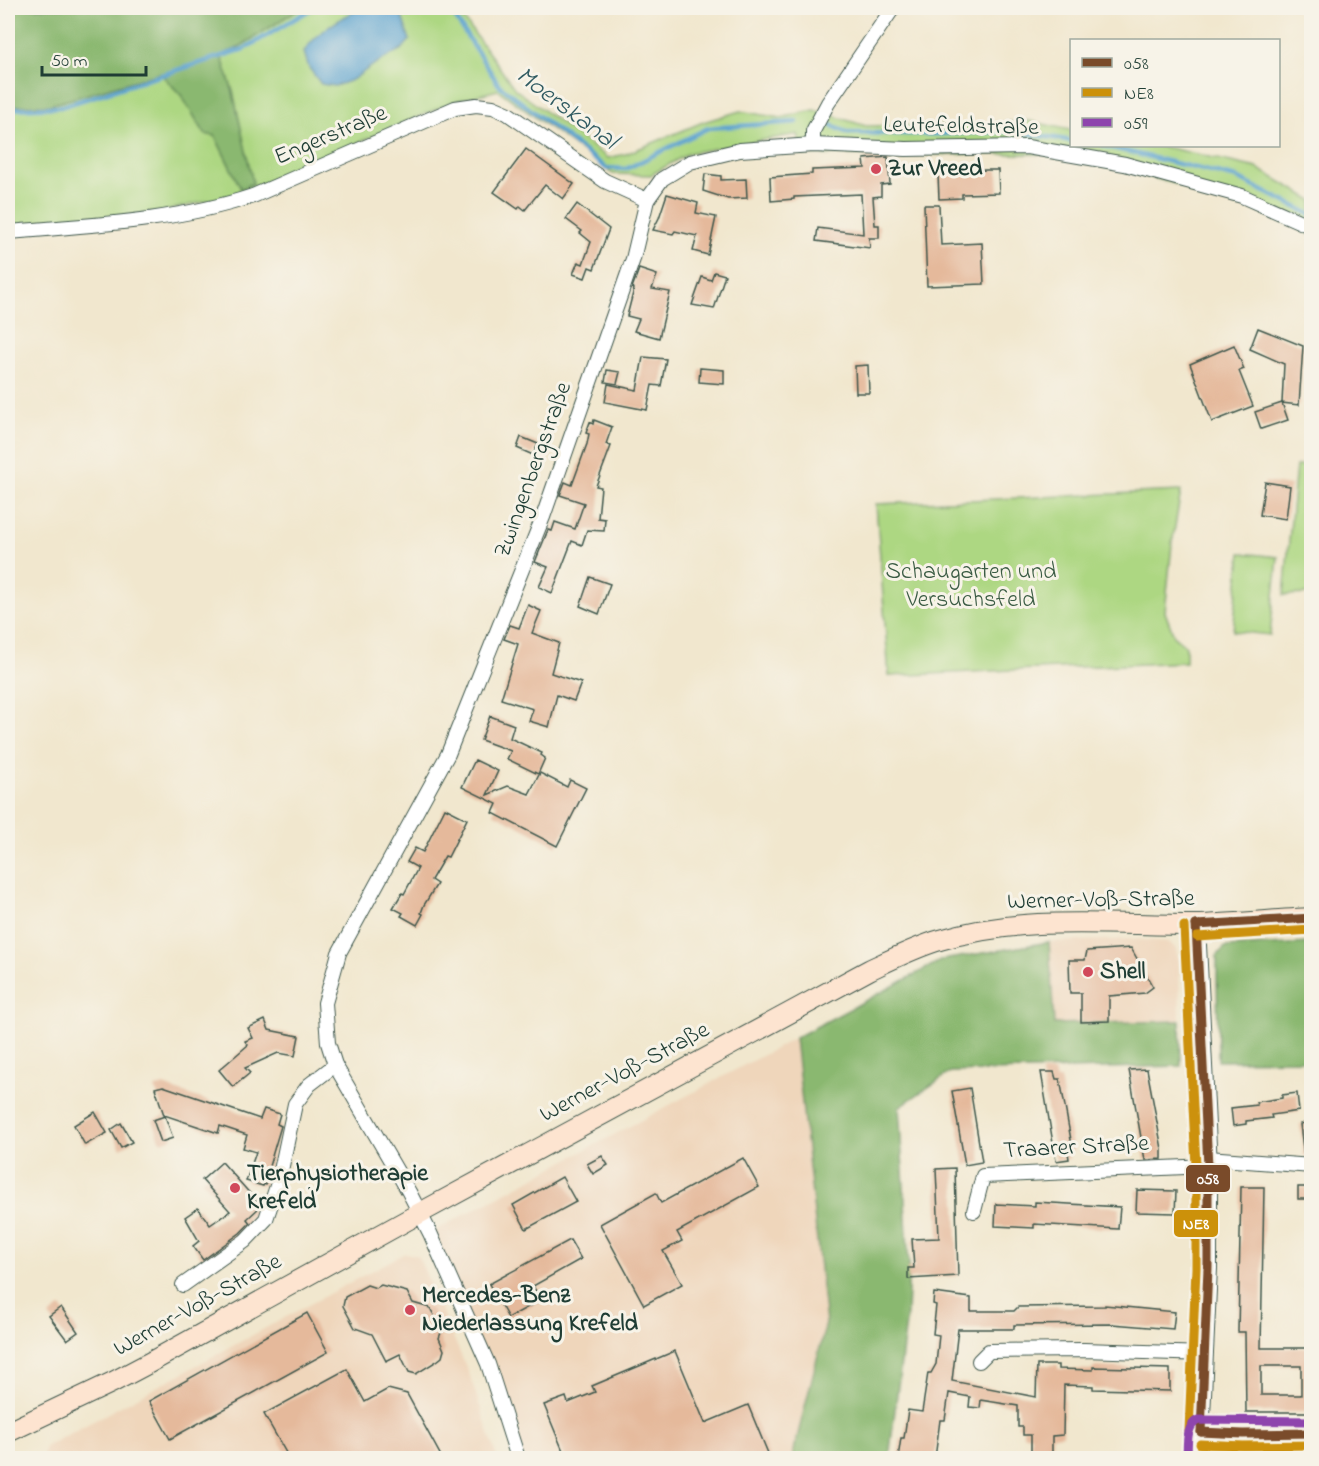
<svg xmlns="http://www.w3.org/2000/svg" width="1319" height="1466" font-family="'Indie Flower',sans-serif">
	<rect width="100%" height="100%" fill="#f7f3e8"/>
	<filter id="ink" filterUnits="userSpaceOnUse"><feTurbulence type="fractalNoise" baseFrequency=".0167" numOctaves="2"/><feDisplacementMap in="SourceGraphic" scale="12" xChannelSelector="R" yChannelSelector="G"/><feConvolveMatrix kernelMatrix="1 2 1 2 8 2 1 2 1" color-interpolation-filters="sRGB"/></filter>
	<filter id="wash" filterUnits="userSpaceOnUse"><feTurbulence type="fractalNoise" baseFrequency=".008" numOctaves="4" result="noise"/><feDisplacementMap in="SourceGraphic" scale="24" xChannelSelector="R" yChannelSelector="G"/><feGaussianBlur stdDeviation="1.35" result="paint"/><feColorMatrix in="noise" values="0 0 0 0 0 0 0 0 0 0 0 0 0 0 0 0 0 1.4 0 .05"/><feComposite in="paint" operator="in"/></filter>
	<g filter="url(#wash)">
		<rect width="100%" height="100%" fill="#f1e7ce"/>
		<!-- built -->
		<g fill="#efd6bb">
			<path d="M1135 939 1169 942 1176 949 1179 961 1180 1021 1054 1024 1049 942Z"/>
			<path d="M795 1038 826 1323 793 1458H518L430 1233Z"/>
			<path d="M405 1253 418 1256 470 1376 497 1458H42L45 1447Z"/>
		</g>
		<!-- green -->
		<g fill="#add782" stroke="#668a5b" stroke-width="1.5">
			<path d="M300 8H456L515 89 608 158 626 154 703 122 740 111 781 118 814 110 866 126 967 125 1029 121 1071 130 1072 146H1156L1170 148 1257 168 1312 200 1311 235 1245 204 1199 190 1106 166 1044 154 802 155 798 134 689 153 651 175 613 174 498 90 455 101 241 193 161 212 63 223 8 226V106L50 105 160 73 181 95 205 133 215 136 241 189 253 184 233 92 221 55 236 49Z"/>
			<path d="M1311 465V594L1284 595 1296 466Z"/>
			<path d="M1181 491 1172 544 1165 612 1174 636 1186 646V662L889 676 876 504Z"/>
			<path d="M1241 553 1278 557 1270 635 1233 631Z"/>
		</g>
		<!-- forest -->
		<g fill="#8ab870" stroke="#547a52" stroke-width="1.5">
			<path d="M8 8H300L236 49 221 55 233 92 253 183 241 189 215 136 205 134 181 95 160 73 50 105 8 106Z"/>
			<path d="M1049 942 1054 1024 1180 1021 1181 1066 951 1072 899 1107 909 1265 907 1314 889 1458H792L826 1323 795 1038 942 960Z"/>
			<path d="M1311 943V1060L1218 1061 1217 956 1225 947Z"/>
		</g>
		<!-- water -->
		<path fill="#58a1cf" stroke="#3c6f82" stroke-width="1.5" d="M362 8C371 11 388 7 399 8L410 40 402 49 375 64 352 80 335 86 321 84 309 68 304 52C315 33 342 17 362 8Z"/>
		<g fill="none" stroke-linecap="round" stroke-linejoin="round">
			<!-- stream -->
			<g stroke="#58a1cf" stroke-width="4.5">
				<path d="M449 8 499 85 606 168 626 169 708 128 797 122"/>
				<path d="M8 109 60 107 244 49 313 8"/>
				<path d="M831 125 848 133 938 134 1011 131 1072 141"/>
				<path d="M1104 146 1237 178 1312 215"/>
			</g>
		</g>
		<g id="blocks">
			<!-- building -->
			<g fill="#e5b99b" fill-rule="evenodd">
				<path d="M526 149 574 184 563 199 545 185 525 210 520 206 518 209 494 192Z"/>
				<path d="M888 157 890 184 881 185V196L873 197 875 225H879V238H869L870 248 816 241 818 228 863 234 861 194 794 197V199L771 201 770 177 812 174V170L865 168 864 159Z"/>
				<path d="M985 170H998L999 193 962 194V198L939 199 938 174Z"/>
				<path d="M705 174 721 176V180L746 179 747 198 728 199 703 191Z"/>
				<path d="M667 194 698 203 696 213 716 217 708 255 693 251 697 236 675 231 673 234 653 230 659 218Z"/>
				<path d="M577 204 609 229 594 269 589 267 585 278 573 274 578 262 583 264 591 242 580 233 582 231 566 219Z"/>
				<path d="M924 205H939L941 245 982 243 984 284 927 286Z"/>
				<path d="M639 269 657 275 652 289 670 292 659 338 634 331 639 319 627 316 634 289 632 288Z"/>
				<path d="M714 272 725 275 714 309 692 305 702 277 711 280Z"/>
				<path d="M1258 328 1303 346 1299 405 1282 403 1284 364 1250 349Z"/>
				<path d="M1234 345 1244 369 1239 371 1253 406 1212 422 1190 364Z"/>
				<path d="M643 357 666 359 661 386 652 385 647 410 605 402 608 384 637 390Z"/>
				<path d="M868 365 869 393H856L855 366Z"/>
				<path d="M700 368 724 370V384L699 382Z"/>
				<path d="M607 370 620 372 617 384 605 382Z"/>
				<path d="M1282 403 1288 420 1261 429 1255 412Z"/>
				<path d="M594 420 612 427 606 444 611 446 596 486 601 487 598 518 605 519 604 531 587 530 582 545 572 541 552 593 539 587 548 567 535 562 548 530 552 531 555 522 575 529 584 503 560 495 565 482 572 485 587 444 589 434 586 433 590 422 593 424Z"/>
				<path d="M521 437 538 444 533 455 517 448Z"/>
				<path d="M1265 482 1290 486 1286 519 1260 515Z"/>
				<path d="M590 577 610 584 599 614 580 606Z"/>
				<path d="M528 605 541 611 532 633 559 643 551 673 581 683 574 701 557 695 549 727 529 721 533 709 501 699 518 644 504 639 510 625 519 628Z"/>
				<path d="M490 716 514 725 510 738 542 753 541 755 545 758 538 774 507 759 511 751 481 740Z"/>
				<path d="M475 760 498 771 487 795 508 786 529 794 540 773 567 787 570 780 586 788 557 846 493 813 497 804 462 787Z"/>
				<path d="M445 808 467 819 448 857 445 856 431 880 437 884 424 905 421 913 423 914 417 925 401 916 403 913 393 908 402 893 404 894 418 868 407 862 415 848 423 852Z"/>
				<path d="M1131 948 1153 987 1145 993 1109 996V1021L1081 1022V993H1070L1069 960H1085L1087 951Z"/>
				<path d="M265 1020 269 1030 299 1036 295 1056 278 1053 245 1068 250 1073 233 1087 219 1070 248 1045 245 1041 253 1038 248 1028Z"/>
				<path d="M1147 1069 1162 1149V1159L1145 1160 1129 1070Z"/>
				<path d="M1041 1072H1054L1056 1079H1060L1073 1151 1068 1152 1069 1159 1056 1161Z"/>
				<path d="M163 1086 260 1119 264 1109 280 1114 277 1124 281 1126 267 1173 270 1174 266 1185 264 1184 263 1186 246 1181 256 1152 243 1148 247 1135 220 1126 218 1133 164 1115 155 1088Z"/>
				<path d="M970 1088 982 1162 965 1165 952 1091Z"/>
				<path d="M1297 1093 1299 1111 1271 1115 1272 1118 1246 1121V1124L1233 1126 1231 1108 1257 1105 1256 1102 1282 1098V1095Z"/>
				<path d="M95 1112 107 1133 85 1145 74 1125Z"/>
				<path d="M165 1116 173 1138 161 1142 153 1120Z"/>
				<path d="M1311 1122V1157L1304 1156 1300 1124Z"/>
				<path d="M121 1123 132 1142 121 1148 111 1130Z"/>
				<path d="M602 1156 608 1165 593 1174 587 1164Z"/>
				<path d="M743 1158 759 1187 677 1232 682 1241 663 1251 682 1284 644 1305 600 1224 656 1193 661 1203Z"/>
				<path d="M222 1162 261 1206 247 1219 250 1223 240 1233 203 1260 193 1246 199 1241 185 1217 198 1208 210 1225 230 1211 202 1180Z"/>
				<path d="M955 1168 958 1276 908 1279V1268H914L912 1239 939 1238 936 1169Z"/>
				<path d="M562 1177 576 1202 526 1229 513 1205Z"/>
				<path d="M1241 1187H1264L1261 1348H1311V1412H1246L1245 1332H1238ZM1261 1366H1301V1395H1261Z"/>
				<rect x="1298" y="1187" width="13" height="12"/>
				<path d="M1137 1190 1176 1191 1175 1213 1136 1212Z"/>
				<path d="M1035 1202 1120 1207 1118 1229 1034 1224V1228L995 1226 996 1204 1035 1206Z"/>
				<path d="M570 1240 581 1259 533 1286 541 1300 508 1318 489 1284Z"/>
				<path d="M367 1285 376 1288 381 1285 407 1292 413 1303 430 1308 442 1330 439 1338 444 1350 442 1357 437 1361 416 1374 409 1372 400 1354 386 1361 372 1334 355 1328 343 1306 345 1297Z"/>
				<path d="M934 1293 971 1298V1311H1014L1018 1307 1105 1306V1305L1175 1312 1173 1329 1112 1324 1014 1325V1329H958L952 1381 1036 1397 1037 1365H1058V1369L1093 1370V1367L1170 1369V1391L1093 1389V1386L1064 1385 1063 1435 1052 1436V1458H1031V1435H1023V1427H1018V1406L981 1400 980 1408 969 1407 970 1397 949 1393 945 1420H940L935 1458H898L901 1438H904L908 1410 922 1412 928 1373H931L936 1364 939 1335 933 1334 936 1305 933 1304Z"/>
				<path d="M61 1307 78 1332 67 1340 49 1316Z"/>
				<path d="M307 1313 328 1352 170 1439 149 1401Z"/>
				<path d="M675 1351 705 1423 748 1405 770 1458H566L544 1405 566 1397 568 1403 595 1392 592 1386Z"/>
				<path d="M347 1369 365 1402 388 1389 407 1394 442 1458H289L264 1414Z"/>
			</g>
		</g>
	</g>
	<g filter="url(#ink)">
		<use href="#blocks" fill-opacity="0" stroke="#3e564b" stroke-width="1.5"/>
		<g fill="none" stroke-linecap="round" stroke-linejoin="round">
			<!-- pedestrian casing -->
			<g stroke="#3e564b" stroke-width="13">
				<path id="pedestrian" d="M1282 1434 1289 1458"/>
			</g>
			<!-- minor casing -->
			<g stroke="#3e564b" stroke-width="16">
				<g id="minor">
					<path d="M813 145V131L828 103 893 8"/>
					<path d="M8 232C89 225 175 222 253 196L455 108 476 105 493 107 507 113 605 181 647 200"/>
					<path d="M1208 1158 1312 1166"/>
					<path d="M974 1211 983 1176 1208 1166"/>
					<path d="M183 1285 245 1241 266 1219 279 1180 295 1104 309 1085 335 1065"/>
					<path d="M979 1361 989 1351 1084 1350 1205 1354"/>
					<path d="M1201 1432 1243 1434 1312 1433"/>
					<path d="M518 1458 488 1364 430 1233 409 1192 335 1065 328 1043 325 1003 339 953 448 754 543 517 633 259 647 200 662 179 690 162 740 150 813 145 906 149 1027 147 1125 164 1242 196 1312 227"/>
				</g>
			</g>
			<!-- tertiary casing -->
			<g stroke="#3e564b" stroke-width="20">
				<path id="tertiary" d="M1196 925 1208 1166V1268L1199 1458"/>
			</g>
			<!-- secondary casing -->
			<g stroke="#3e564b" stroke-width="22">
				<path id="secondary" d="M8 1432 113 1382 149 1363 420 1213 869 970C892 959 916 947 940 940 1023 915 1109 925 1194 925 1233 924 1272 920 1312 918"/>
			</g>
			<!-- pedestrian -->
			<use href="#pedestrian" stroke="#fff" stroke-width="10"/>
			<!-- minor -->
			<use href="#minor" stroke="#fff" stroke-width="14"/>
			<!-- tertiary -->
			<use href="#tertiary" stroke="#fff" stroke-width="18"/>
			<!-- secondary -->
			<use href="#secondary" stroke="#fde4d0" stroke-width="20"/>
			<!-- bus-1 casing -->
			<g stroke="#f7f3e8" stroke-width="14">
				<g id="bus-1">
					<path d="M1196 925 1208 1166V1268L1201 1432"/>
					<path d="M1196 925 1312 918"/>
					<path d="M1201 1432 1243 1434 1312 1433"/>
				</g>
			</g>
			<!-- bus-2 casing -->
			<g stroke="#f7f3e8" stroke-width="14">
				<g id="bus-2">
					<path d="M1184 926 1196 1166V1268L1189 1431"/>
					<path d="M1197 937 1312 930"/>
					<path d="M1200 1444 1243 1446 1312 1445"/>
				</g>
			</g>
			<!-- bus-3 casing -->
			<g stroke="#f7f3e8" stroke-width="14">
				<path id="bus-3" d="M1187 1457C1188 1444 1185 1427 1198 1420L1312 1421"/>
			</g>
			<!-- bus-1 -->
			<use href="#bus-1" stroke="#7a4b2a" stroke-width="9"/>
			<!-- bus-2 -->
			<use href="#bus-2" stroke="#cc910a" stroke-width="9"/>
			<!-- bus-3 -->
			<use href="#bus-3" stroke="#8e44ad" stroke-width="9"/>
		</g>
	</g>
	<!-- markers -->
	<g fill="#d1495b" stroke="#f7f3e8" stroke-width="2">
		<circle cx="876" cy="169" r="6"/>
		<circle cx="1088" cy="972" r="6"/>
		<circle cx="235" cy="1188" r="6"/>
		<circle cx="410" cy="1310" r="6"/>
	</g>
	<g text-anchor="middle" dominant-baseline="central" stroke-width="6" stroke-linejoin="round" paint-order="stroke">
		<!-- street labels -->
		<g font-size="24" fill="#1f3d34" stroke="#f7f3e8">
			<text transform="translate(961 127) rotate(1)">Leutefeldstraße</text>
			<text transform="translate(331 136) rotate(-23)">Engerstraße</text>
			<text transform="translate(534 470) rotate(-70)">Zwingenbergstraße</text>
			<text transform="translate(1101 901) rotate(-1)">Werner-Voß-Straße</text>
			<text transform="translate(625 1073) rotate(-28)">Werner-Voß-Straße</text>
			<text transform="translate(1076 1148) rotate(-3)">Traarer Straße</text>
			<text transform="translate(198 1306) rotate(-29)">Werner-Voß-Straße</text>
		</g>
		<!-- poi labels -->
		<g font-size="24" font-weight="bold" fill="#1f3d34" stroke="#f7f3e8" text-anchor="start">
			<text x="888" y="169">Zur Vreed</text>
			<text x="1100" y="972">Shell</text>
			<text x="247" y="1174">Tierphysiotherapie<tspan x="247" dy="28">Krefeld</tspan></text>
			<text x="422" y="1296">Mercedes-Benz<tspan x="422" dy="28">Niederlassung Krefeld</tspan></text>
		</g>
		<!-- park labels -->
		<g font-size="24" fill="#3b5c44" stroke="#f7f3e8">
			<text x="971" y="572">Schaugarten und<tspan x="971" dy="28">Versuchsfeld</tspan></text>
		</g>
		<!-- water labels -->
		<g font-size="26" font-style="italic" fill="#305b62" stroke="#f7f3e8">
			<text transform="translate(566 109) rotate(37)">Moerskanal</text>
		</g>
	</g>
	<g stroke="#f7f3e8" stroke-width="2">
		<rect x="1185" y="1164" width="46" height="29" rx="6" fill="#7a4b2a"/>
		<rect x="1173" y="1209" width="46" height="29" rx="6" fill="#cc910a"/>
	</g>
	<g font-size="16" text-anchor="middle" font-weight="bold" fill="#fff">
		<text x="1208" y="1184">058</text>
		<text x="1196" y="1229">NE8</text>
	</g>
	<!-- margin -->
	<rect width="1319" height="1466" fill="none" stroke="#f7f3e8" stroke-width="30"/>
	<!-- legend -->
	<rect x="1070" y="39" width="210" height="108" fill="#f7f3e8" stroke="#a1aaa0" stroke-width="1.5"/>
	<rect x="1082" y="58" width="30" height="9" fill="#7a4b2a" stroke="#a1aaa0" stroke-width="1.5"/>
	<text x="1124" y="69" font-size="18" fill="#1f3d34">058</text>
	<rect x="1082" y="88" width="30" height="9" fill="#cc910a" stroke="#a1aaa0" stroke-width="1.5"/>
	<text x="1124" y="99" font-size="18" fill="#1f3d34">NE8</text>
	<rect x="1082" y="118" width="30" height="9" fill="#8e44ad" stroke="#a1aaa0" stroke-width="1.5"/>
	<text x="1124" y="129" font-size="18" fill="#1f3d34">059</text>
	<!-- scale -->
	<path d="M42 66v9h104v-9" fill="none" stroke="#1f3d34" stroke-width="3"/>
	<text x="51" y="66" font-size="18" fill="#1f3d34" stroke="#f7f3e8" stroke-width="4.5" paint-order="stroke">50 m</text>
</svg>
